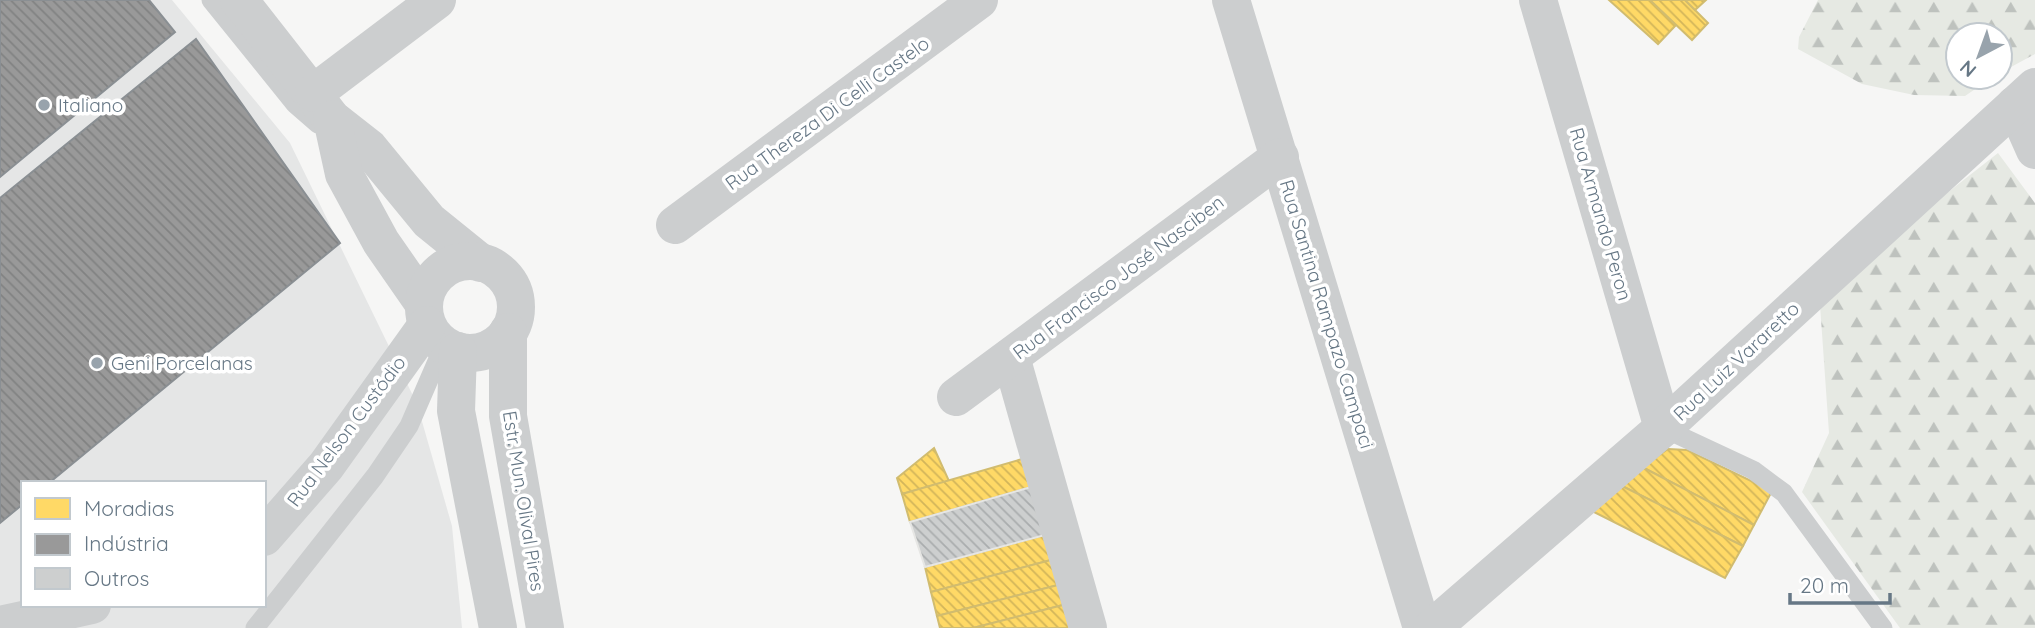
<svg xmlns="http://www.w3.org/2000/svg" width="2035" height="628" font-family="Quicksand,sans-serif">
	<defs>
		<pattern id="forest-firs" width="22" height="20" patternUnits="userSpaceOnUse" patternTransform="scale(1.75)"><rect width="22" height="20" fill="#e6e9e3"/><path d="M5 1l3.5 6h-7zM16 11l3.5 6h-7z" fill="#bec2be"/></pattern>
		<pattern id="homes-back-hatch" width="6" height="6" patternUnits="userSpaceOnUse" patternTransform="scale(1.75)"><rect width="6" height="6" fill="#ffd966"/><path d="M-1 5l2 2M0 0l6 6M5-1l2 2" fill="none" stroke="#d2b55a"/></pattern>
		<pattern id="industry-back-hatch" width="6" height="6" patternUnits="userSpaceOnUse" patternTransform="scale(1.75)"><rect width="6" height="6" fill="#999"/><path d="M-1 5l2 2M0 0l6 6M5-1l2 2" fill="none" stroke="#818282"/></pattern>
		<pattern id="building-back-hatch" width="6" height="6" patternUnits="userSpaceOnUse" patternTransform="scale(1.75)"><rect width="6" height="6" fill="#cdcfcf"/><path d="M-1 5l2 2M0 0l6 6M5-1l2 2" fill="none" stroke="#aaadae"/></pattern>
	</defs>
	<rect width="100%" height="100%" fill="#f6f6f5"/>
	<!-- built -->
	<path fill="#e5e6e6" fill-rule="evenodd" d="M0 0H172L290 143 417 404 452 526 462 628H0ZM23 483H264V605H23Z"/>
	<!-- forest -->
	<g fill="url(#forest-firs)">
		<path d="M1818 0H2035V54L2000 73V35H1958V77H1993L1965 96 1914 95 1862 84 1798 49 1799 37Z"/>
		<path d="M1998 153 2035 203V628H1900L1802 492 1829 433 1820 305 1868 255Z"/>
	</g>
	<!-- homes -->
	<g fill="url(#homes-back-hatch)" stroke="#d1bc6f" stroke-width="2">
		<path d="M1609 0H1650L1676 25 1658 44Z"/>
		<path d="M1650 0H1685L1708 23 1692 40Z"/>
		<path d="M1685 0H1706L1695 10Z"/>
		<path d="M934 448 949 481 902 494 897 478Z"/>
		<path d="M1668 449 1687 450 1772 491 1754 525 1642 467Z"/>
		<path d="M1022 459 1031 487 910 522 902 494Z"/>
		<path d="M1642 467 1754 525 1743 546 1620 485Z"/>
		<path d="M1620 485 1743 546 1725 578 1590 510Z"/>
		<path d="M1045 535 1051 560 931 592 925 567Z"/>
		<path d="M1051 560 1058 585 937 616 931 592Z"/>
		<path d="M1058 585 1063 605 973 628H940L937 616Z"/>
		<path d="M1063 605 1070 628H973Z"/>
	</g>
	<!-- industry -->
	<g fill="url(#industry-back-hatch)" stroke="#8a8f93" stroke-width="2">
		<path d="M0 0H149L175 32 0 177Z"/>
		<path d="M196 39 340 243 49 483H23V504L0 523V198Z"/>
	</g>
	<!-- building -->
	<path fill="url(#building-back-hatch)" stroke="#e6e6e4" stroke-width="2" d="M1031 487 1045 535 925 567 910 522Z"/>
	<g fill="none" stroke-linecap="round" stroke-linejoin="round">
		<!-- service -->
		<g stroke="#cccecf" stroke-width="19">
			<path d="M211 0 295 104 318 124"/>
			<path d="M1663 428 1753 470 1784 493 1883 628"/>
			<path d="M255 628 375 476 409 426 444 345"/>
		</g>
		<!-- minor -->
		<g stroke="#cccecf" stroke-width="38">
			<path d="M239 0 332 119 369 148 429 221 481 263"/>
			<path d="M1231 0 1422 628"/>
			<path d="M1538 0 1663 428"/>
			<path d="M314 93 437 0"/>
			<path d="M2015 105 2035 150"/>
			<path d="M332 119 344 174 381 242 424 304"/>
			<path d="M675 225 979 0"/>
			<circle cx="470" cy="307" r="46"/>
			<path d="M508 332V416L545 628"/>
			<path d="M458 351 456 411 498 628"/>
			<path d="M1011 357 1088 628"/>
			<path d="M956 397 1280 157"/>
			<path d="M264 537 326 466 427 325"/>
			<path d="M0 625 92 605"/>
			<path d="M1432 628 1663 428 2035 87"/>
		</g>
	</g>
	<!-- markers -->
	<g fill="#98a3ac" stroke="#fff" stroke-width="2.5">
		<circle cx="44" cy="105" r="7"/>
		<circle cx="97" cy="363" r="7"/>
	</g>
	<g text-anchor="middle" dominant-baseline="central" stroke-width="7" stroke-linejoin="round" paint-order="stroke">
		<!-- poi labels -->
		<g font-size="19" fill="#667785" stroke="#fff" text-anchor="start">
			<text x="58" y="105">Italiano</text>
			<text x="111" y="363">Geni Porcelanas</text>
		</g>
		<!-- street labels -->
		<g font-size="19" fill="#667785" stroke="#fff">
			<text transform="translate(827 113) rotate(-36)">Rua Thereza Di Celli Castelo</text>
			<text transform="translate(1601 214) rotate(74)">Rua Armando Peron</text>
			<text transform="translate(1118 277) rotate(-37)">Rua Francisco José Nasciben</text>
			<text transform="translate(1327 314) rotate(73)">Rua Santina Rampazo Campaci</text>
			<text transform="translate(1736 361) rotate(-43)">Rua Luiz Vararetto</text>
			<text transform="translate(346 431) rotate(-53)">Rua Nelson Custódio</text>
			<text transform="translate(524 501) rotate(81)">Estr. Mun. Olival Pires</text>
		</g>
	</g>
	<!-- legend -->
	<rect x="21" y="481" width="245" height="126" fill="#ffffff" stroke="#c2c9ce" stroke-width="2"/>
	<rect x="35" y="498" width="35" height="21" fill="#ffd966" stroke="#c2c9ce" stroke-width="2"/>
	<text x="84" y="516" font-size="21" fill="#667785">Moradias</text>
	<rect x="35" y="534" width="35" height="21" fill="#999999" stroke="#c2c9ce" stroke-width="2"/>
	<text x="84" y="551" font-size="21" fill="#667785">Indústria</text>
	<rect x="35" y="568" width="35" height="21" fill="#cdcfcf" stroke="#c2c9ce" stroke-width="2"/>
	<text x="84" y="586" font-size="21" fill="#667785">Outros</text>
	<!-- north arrow -->
	<g transform="translate(1979 56) rotate(221)"><circle r="33" fill="#ffffff" stroke="#c2c9ce" stroke-width="2"/>
	<path d="M0-5L12 26L0 18L-12 26Z" fill="#98a3ac"/>
	<text y="-10" font-size="19" font-weight="bold" text-anchor="middle" fill="#667785">N</text>
	</g>
	<!-- scale -->
	<path d="M1790 593v10h100v-10" fill="none" stroke="#667785" stroke-width="3.5"/>
	<text x="1800" y="593" font-size="21" fill="#667785" stroke="#ffffff" stroke-width="5" paint-order="stroke">20 m</text>
</svg>
